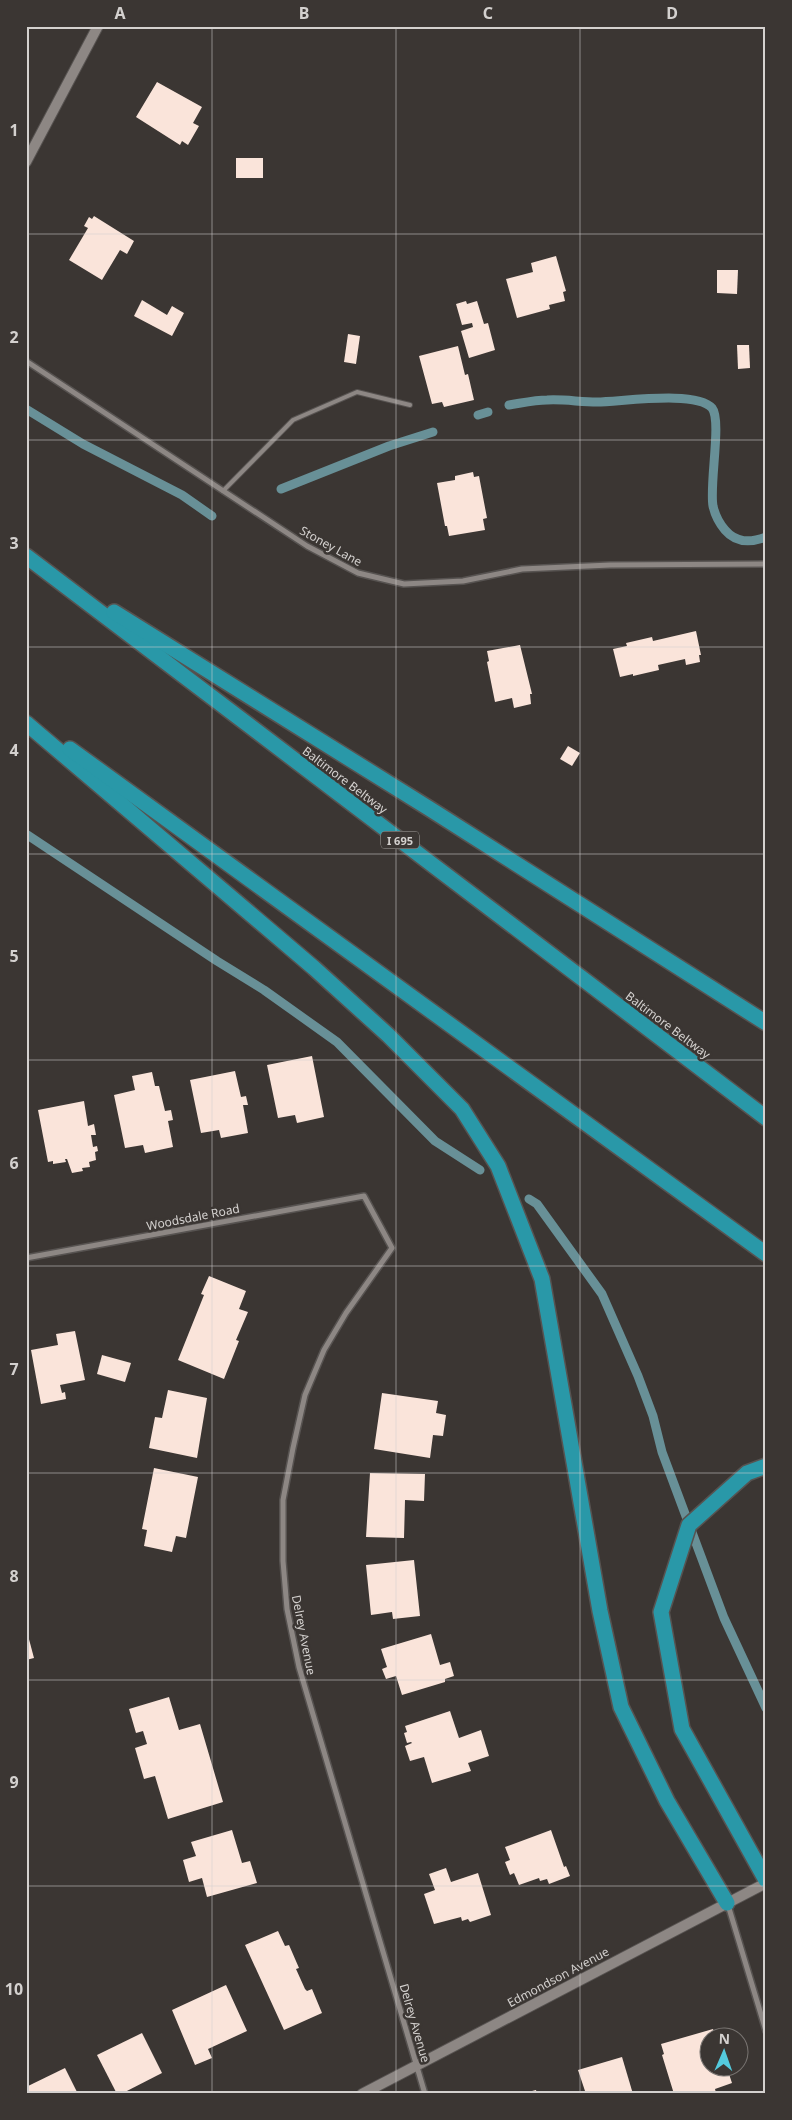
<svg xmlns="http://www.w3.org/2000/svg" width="792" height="2120" font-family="'Noto Sans',sans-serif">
	<rect width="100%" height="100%" fill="#3b3633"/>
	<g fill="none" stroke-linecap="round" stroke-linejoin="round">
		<!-- stream -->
		<g stroke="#689097" stroke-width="9">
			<path d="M509 405C522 403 535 400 547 400 564 399 580 402 597 402 621 402 696 390 712 408 722 420 709 485 713 506 715 515 719 523 725 530 736 543 750 543 766 537"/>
			<path d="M26 409 83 444 182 495 212 516"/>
			<path d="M478 415 488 412"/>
			<path d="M281 489 389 446 433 432"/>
			<path d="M26 834 217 961 264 990 337 1042 435 1141 480 1170"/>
			<path d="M529 1199 537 1204 602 1294 638 1376 653 1416 662 1452 724 1618 766 1708"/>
		</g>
	</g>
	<!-- building -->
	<g fill="#fae4da">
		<path d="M157 82 202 107 193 123 199 126 188 145 182 141 180 145 136 117Z"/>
		<rect x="236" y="158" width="27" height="20"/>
		<path d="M94 216 134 241 127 254 120 250 102 280 69 260 88 228 84 226 89 217 92 219Z"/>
		<path d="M556 256 566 291 563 292 565 301 549 305 550 309 517 318 506 279 533 272 531 263Z"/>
		<path d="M717 270H738L737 294 717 293Z"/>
		<path d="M142 300 167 315 172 306 184 313 172 336 134 316Z"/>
		<path d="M466 301 467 304 477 301 484 324 488 323 495 350 469 358 461 331 473 327 472 323 462 325 456 304Z"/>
		<path d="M348 334 360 336 356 364 344 362Z"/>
		<path d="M737 345H749L750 368 738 369Z"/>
		<path d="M458 346 465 375 468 374 474 400 444 407 442 402 432 404 419 356Z"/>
		<path d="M473 472 474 477 479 476 487 518 483 519 485 530 449 536 447 526H445L437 483 455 480V476Z"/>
		<path d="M696 631 701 655H699L700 662 686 665 685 659 658 665 659 670 633 676V674L620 677 613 649 627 646 626 643 652 637 653 641Z"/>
		<path d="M520 645 532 694H530L531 704 514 708 512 698 495 702 487 662 489 661 487 651Z"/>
		<path d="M568 746 580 753 572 766 560 759Z"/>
		<path d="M312 1056 324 1117 297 1123 295 1115 278 1118 267 1065Z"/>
		<path d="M235 1071 241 1097 246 1096 248 1105H243L248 1133 221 1138 219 1130 201 1133 190 1080Z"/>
		<path d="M152 1072 155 1086H159L165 1111 171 1110 173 1120 168 1121 173 1147 145 1153 143 1145 125 1148 114 1095 135 1090 132 1076Z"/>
		<path d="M84 1101 88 1126 94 1124 96 1135H91L93 1147 97 1146 98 1151 95 1152 96 1160 89 1162 90 1167 82 1168 83 1171 72 1173 67 1159H65L66 1162 53 1164V1161L48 1162 38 1110Z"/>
		<path d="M209 1276 246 1291 239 1309 248 1312 236 1340 239 1341 224 1379 178 1360 204 1295 201 1294Z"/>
		<path d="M75 1331 85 1380 60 1385 62 1393 65 1392 66 1399 41 1404 31 1350 58 1345 56 1334Z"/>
		<path d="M102 1355 131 1363 125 1382 97 1374Z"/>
		<path d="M168 1390 207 1398 197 1458 149 1448 155 1417 162 1418Z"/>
		<path d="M382 1393 438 1401 436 1413 446 1415 443 1436 433 1435 430 1458 374 1449Z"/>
		<path d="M154 1468 198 1477 186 1538 176 1536 172 1552 144 1546 147 1530 142 1529Z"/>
		<path d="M370 1473 425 1474 424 1501 405 1500 404 1538 366 1537Z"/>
		<path d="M414 1560 420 1616 393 1619 392 1612 371 1615 366 1565Z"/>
		<path d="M26 1628 34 1658 26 1660Z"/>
		<path d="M431 1634 440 1665 450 1662 454 1676 445 1679V1682L402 1695 396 1676 386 1679 382 1669 387 1667 381 1649Z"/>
		<path d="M169 1697 179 1730 200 1724 223 1802 168 1819 155 1776 144 1779 135 1748 147 1744 143 1731 136 1733 129 1709Z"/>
		<path d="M450 1711 459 1738 481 1730 489 1756 468 1763 471 1771 432 1783 424 1757 410 1761 405 1746 412 1743 411 1742 407 1743 404 1733 407 1732 405 1726Z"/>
		<path d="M232 1830 242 1863 250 1861 257 1883 207 1897 202 1878 189 1882 183 1860 196 1856 191 1842Z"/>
		<path d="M551 1830 564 1867 566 1866 570 1876 549 1884 547 1879 540 1881 539 1878 519 1885 514 1873 510 1875 505 1862 510 1860 505 1847Z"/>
		<path d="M446 1868 451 1882 478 1873 491 1915 470 1922 468 1919 462 1921 461 1917 434 1924 424 1894 435 1890 429 1874Z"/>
		<path d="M278 1931 285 1946 289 1945 299 1968 296 1969 305 1989 307 1991 312 1989 322 2013 284 2030 245 1945Z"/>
		<path d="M226 1985 247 2031 208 2049 212 2058 195 2065 172 2010Z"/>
		<path d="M713 2029 716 2038H710V2068H727L732 2083 715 2089 716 2093 712 2094H674L662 2055 664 2054 661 2044Z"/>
		<path d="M142 2033 162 2073 121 2094H117L97 2055Z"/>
		<path d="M622 2057 633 2094H586L578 2070Z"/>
		<path d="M65 2068 78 2094H26V2087Z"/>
		<path d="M536 2090 537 2094H525L524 2093Z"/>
	</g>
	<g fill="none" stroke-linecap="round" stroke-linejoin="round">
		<!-- service casing -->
		<g stroke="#575351" stroke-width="6">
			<path id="service" d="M223 491 293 420 357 392 410 405"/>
		</g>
		<!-- minor casing -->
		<g stroke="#575351" stroke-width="8">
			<g id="minor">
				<path d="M26 361 307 546 358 573 404 584 463 581 522 569 610 565 766 564"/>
				<path d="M26 1258 364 1196 392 1248 346 1313 324 1350 305 1395 293 1448 283 1500V1561L287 1609 299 1667 425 2094"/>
				<path d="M728 1905 766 2031"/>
			</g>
		</g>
		<!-- secondary casing -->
		<g stroke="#575351" stroke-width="12">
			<g id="secondary">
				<path d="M26 162 98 26"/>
				<path d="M362 2094 766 1883"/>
			</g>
		</g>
		<!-- motorway casing -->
		<g stroke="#575351" stroke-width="18">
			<g id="motorway">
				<path d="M26 556 766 1118"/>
				<path d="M114 612 430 809 766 1023"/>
				<path d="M26 723 314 968 388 1035 462 1109 498 1166 542 1279 600 1611 621 1707 667 1801 727 1903"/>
				<path d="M70 749 766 1254"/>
				<path d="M766 1466 747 1473 689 1525 661 1612 682 1729 766 1880"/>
			</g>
		</g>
		<!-- service -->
		<use href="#service" stroke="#8d8784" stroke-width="4"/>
		<!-- minor -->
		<use href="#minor" stroke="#8d8784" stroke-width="5"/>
		<!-- secondary -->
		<use href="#secondary" stroke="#8d8784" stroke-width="10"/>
		<!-- motorway -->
		<use href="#motorway" stroke="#2998a8" stroke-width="15"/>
	</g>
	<!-- grid -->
	<path fill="none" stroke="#d4d1cf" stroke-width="1" stroke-opacity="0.55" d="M212 26V2094M396 26V2094M580 26V2094M26 234H766M26 440H766M26 647H766M26 854H766M26 1060H766M26 1266H766M26 1473H766M26 1680H766M26 1886H766"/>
	<g text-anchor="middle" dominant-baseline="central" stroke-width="5" stroke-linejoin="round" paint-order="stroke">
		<!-- shield labels -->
		<rect fill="#3b3633" stroke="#a6a2a0" stroke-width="1" x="381" y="831.5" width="38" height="17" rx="4"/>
		<g font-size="11" font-weight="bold" fill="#d4d1cf">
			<text x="400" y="840">I 695</text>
		</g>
		<!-- street labels -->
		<g font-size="12" fill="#d4d1cf" stroke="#3b3633">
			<text transform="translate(331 546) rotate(29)">Stoney Lane</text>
			<text transform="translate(345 780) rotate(37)">Baltimore Beltway</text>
			<text transform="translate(668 1025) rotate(37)">Baltimore Beltway</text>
			<text transform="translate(193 1217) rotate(-11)">Woodsdale Road</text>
			<text transform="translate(304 1635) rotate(79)">Delrey Avenue</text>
			<text transform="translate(558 1977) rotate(-28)">Edmondson Avenue</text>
			<text transform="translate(415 2023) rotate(74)">Delrey Avenue</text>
		</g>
	</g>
	<!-- border -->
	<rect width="792" height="2120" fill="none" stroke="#3b3633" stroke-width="55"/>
	<!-- north arrow -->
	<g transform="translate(724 2052) rotate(2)"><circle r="24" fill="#3b3633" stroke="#787471"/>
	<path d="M0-4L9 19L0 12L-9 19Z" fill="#54cadd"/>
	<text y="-8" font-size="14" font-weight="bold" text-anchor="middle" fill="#d4d1cf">N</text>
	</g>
	<rect x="28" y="28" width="736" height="2064" fill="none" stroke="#d4d1cf" stroke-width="2"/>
	<g font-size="16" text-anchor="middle" font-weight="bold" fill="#d4d1cf">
		<text x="120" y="19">A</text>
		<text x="304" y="19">B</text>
		<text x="488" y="19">C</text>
		<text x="672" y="19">D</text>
		<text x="14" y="136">1</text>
		<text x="14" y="343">2</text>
		<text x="14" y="549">3</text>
		<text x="14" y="756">4</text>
		<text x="14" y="962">5</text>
		<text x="14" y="1169">6</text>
		<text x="14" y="1375">7</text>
		<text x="14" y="1582">8</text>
		<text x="14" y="1788">9</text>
		<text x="14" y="1995">10</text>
	</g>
</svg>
